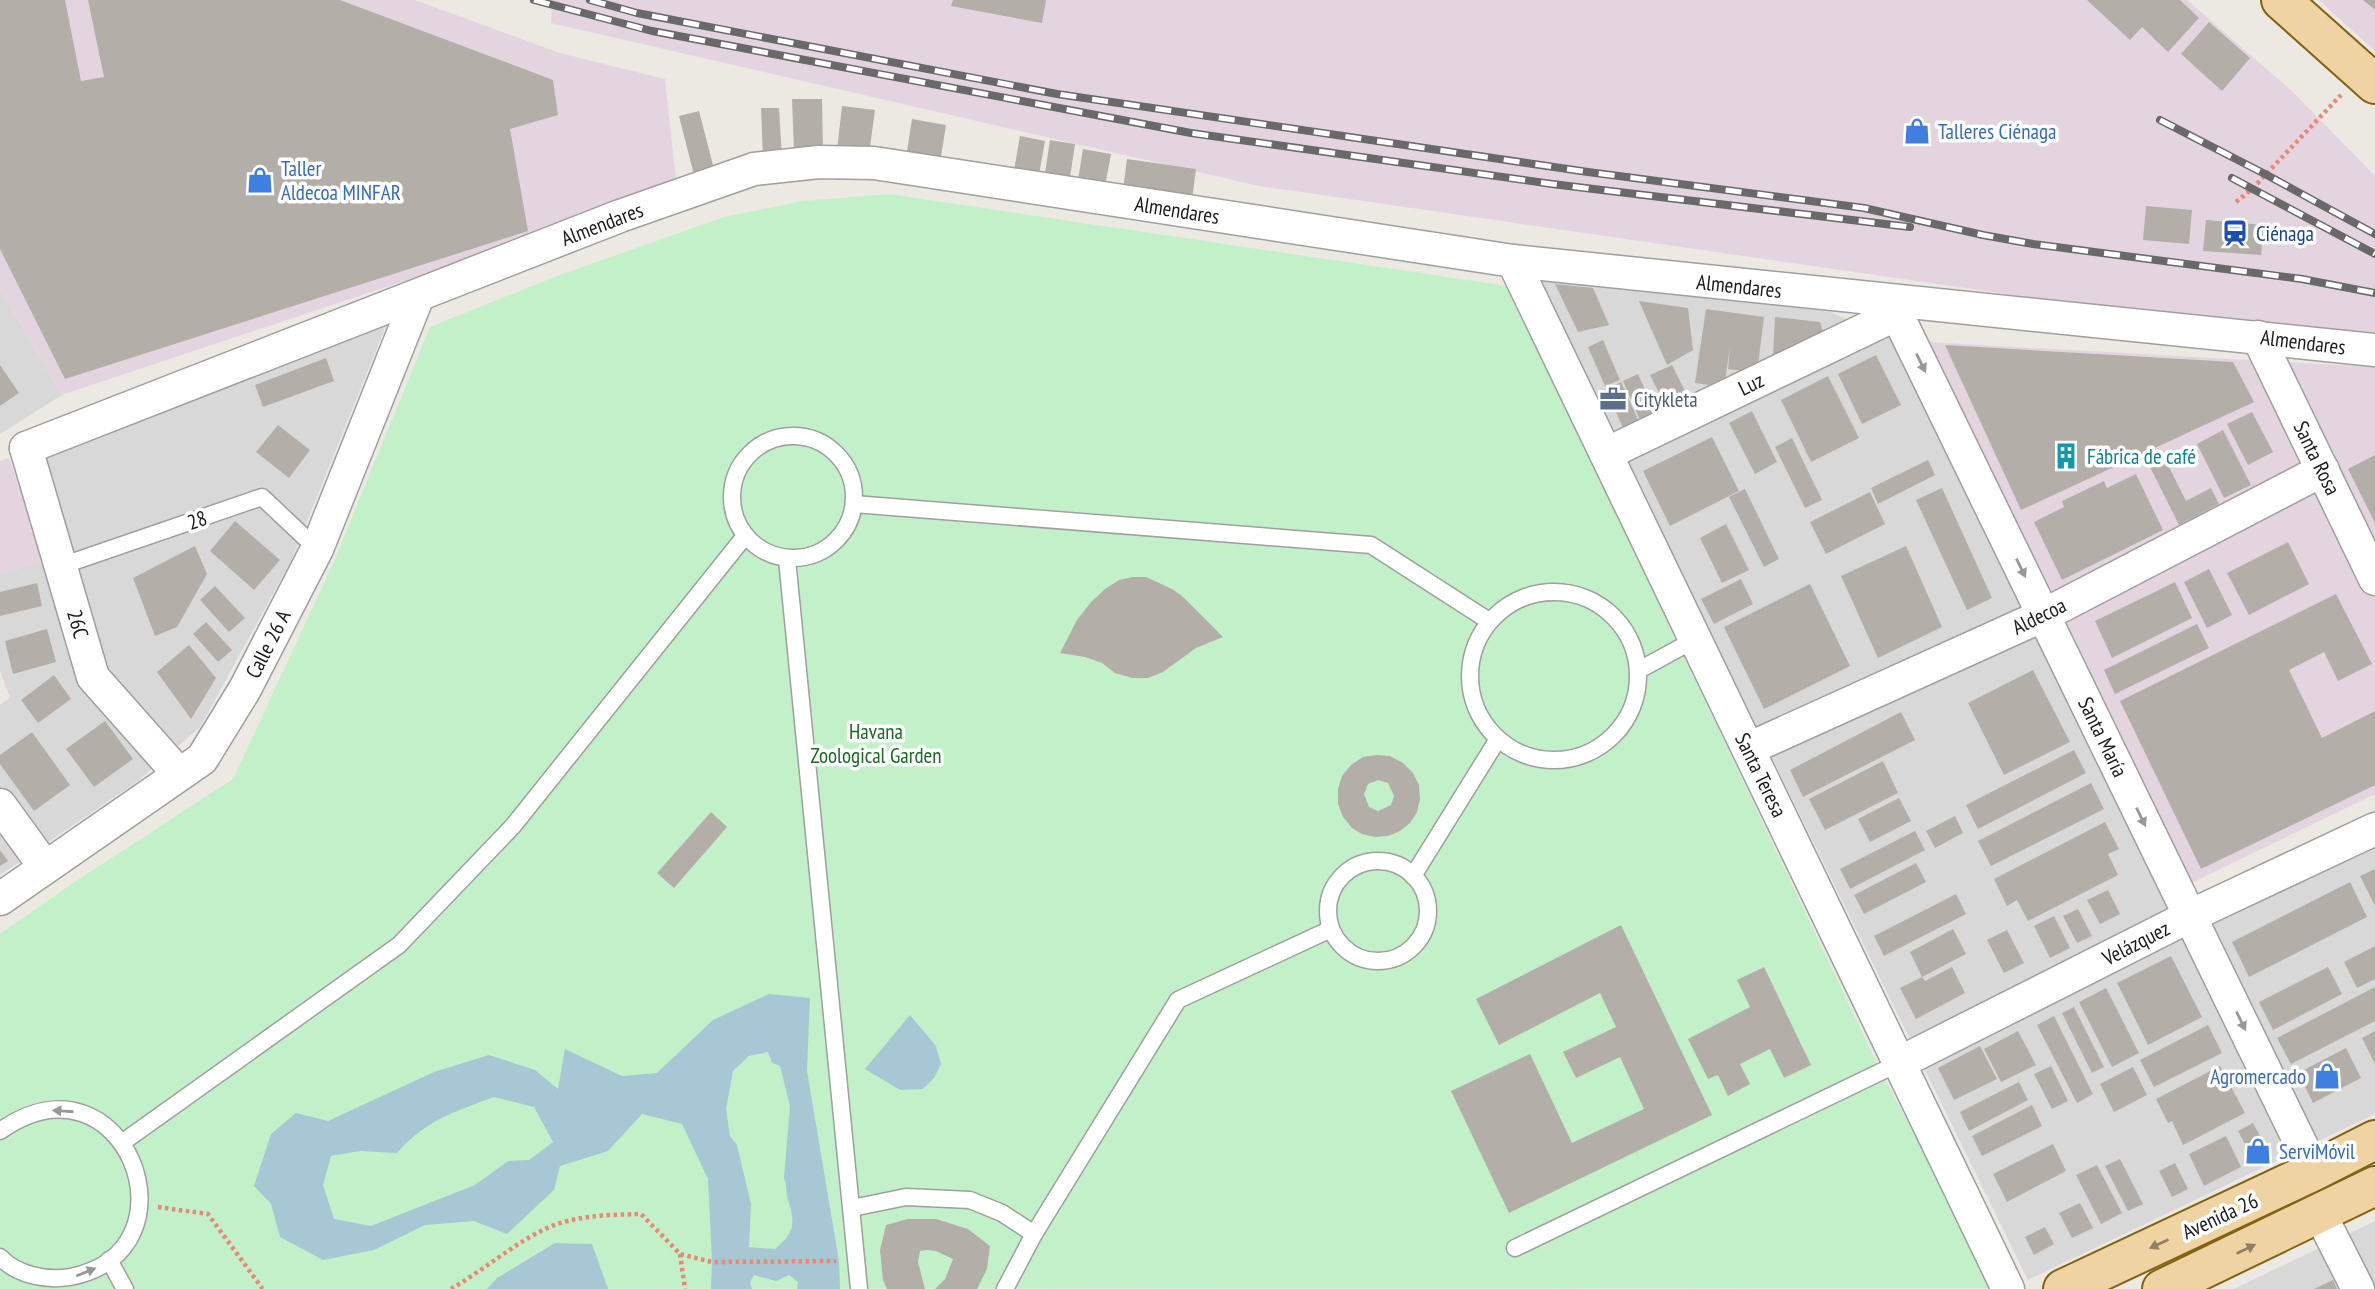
<svg xmlns="http://www.w3.org/2000/svg" width="2375" height="1289" font-family="'PT Sans Narrow',sans-serif">
	<rect width="100%" height="100%" fill="#ebe9e2"/>
	<!-- residential -->
	<g fill="#d9d8d8">
		<path d="M1532 268 1830 312 1903 342 2181 932 2375 843V1114L2028 1280Z"/>
		<path d="M0 289 62 395 0 434Z"/>
		<path d="M387 323 291 561 200 727 138 781 0 875V705L10 698 0 671V574L44 561 73 548 35 452Z"/>
		<path d="M2375 1221V1289H2234Z"/>
	</g>
	<!-- industrial -->
	<g fill="#e4d4e0">
		<path d="M0 0H415L560 53 665 79 677 190 62 395 0 289Z"/>
		<path d="M552 0H2187L2292 91 2375 176V336L2090 306 1259 186 551 23Z"/>
		<path d="M2319 0H2375V51Z"/>
		<path d="M1928 342 2375 367V794L2183 887Z"/>
		<path d="M9 458 44 561 0 574V461Z"/>
	</g>
	<!-- park -->
	<path fill="#c2f1c9" d="M889 194 1508 286 1881 1072 1997 1288 0 1289V934L73 883 233 779 333 564 430 327 557 276 724 217 803 201Z"/>
	<!-- water -->
	<g fill="#a7c7d4" fill-rule="evenodd">
		<path d="M769 994 810 998 807 1071 839 1261 840 1289H797L798 1282 789 1275 776 1281 754 1275 750 1282 752 1289H711L712 1262 708 1179 682 1124 642 1114 608 1151 560 1166 554 1190 507 1234 474 1221 425 1225 374 1250 323 1260 280 1237 271 1204 254 1186 271 1134 296 1113 328 1121 434 1072 489 1055 535 1070 558 1089 565 1049 622 1076 657 1073 713 1020ZM768 1052 772 1063 780 1066 790 1106 784 1178C787 1186 786 1193 788 1200 796 1224 794 1233 775 1249L749 1247 751 1204 737 1145 730 1136 726 1109 733 1071 749 1056ZM494 1097 534 1107 553 1142 529 1160 508 1161 475 1185 371 1226 334 1219 323 1185 331 1156 360 1151 397 1153C426 1120 454 1112 494 1097Z"/>
		<path d="M910 1015 936 1046 941 1064 934 1078 923 1089 900 1090 865 1069Z"/>
		<path d="M555 1243 592 1244 608 1289H487L497 1278Z"/>
	</g>
	<!-- building -->
	<g fill="#b4aea8" fill-rule="evenodd">
		<path d="M0 0H65L81 81 104 77 88 0H340L553 80 558 115 510 129 528 231 65 379 0 249Z"/>
		<path d="M953 0H1046L1042 23 951 6Z"/>
		<path d="M2087 0H2180L2199 18 2168 52 2142 27 2130 40Z"/>
		<path d="M2363 0H2375V10Z"/>
		<path d="M2209 22 2250 58 2222 91 2181 54Z"/>
		<path d="M792 99H822L823 151 794 152Z"/>
		<path d="M842 106 875 110 869 154 837 150Z"/>
		<path d="M761 108H779L782 158 763 159Z"/>
		<path d="M699 111 714 169 694 175 679 116Z"/>
		<path d="M912 119 946 125 940 163 906 158Z"/>
		<path d="M1020 136 1045 141 1038 180 1013 176Z"/>
		<path d="M1050 140 1075 144 1069 184 1044 180Z"/>
		<path d="M1083 149 1111 154 1105 186 1078 180Z"/>
		<path d="M1127 159 1196 169 1192 200 1123 190Z"/>
		<path d="M2146 206 2192 210 2189 244 2143 240Z"/>
		<path d="M2206 220 2264 225 2261 255 2203 251Z"/>
		<path d="M1555 284 1593 288 1609 325 1578 332Z"/>
		<path d="M1639 301 1688 308 1693 350 1667 365Z"/>
		<path d="M1706 309 1764 317 1757 373 1728 369 1730 347 1724 387 1695 383Z"/>
		<path d="M1775 317 1820 322 1823 332 1773 355Z"/>
		<path d="M1603 340 1620 380 1605 386 1588 347Z"/>
		<path d="M1945 345 2233 362 2254 402 2021 510Z"/>
		<path d="M1876 355 1901 405 1862 424 1838 374Z"/>
		<path d="M326 358 334 381 263 407 255 385Z"/>
		<path d="M0 365 19 393 0 406Z"/>
		<path d="M1672 365 1688 397 1666 407 1650 375Z"/>
		<path d="M1638 374 1655 413 1640 420 1623 381Z"/>
		<path d="M1828 376 1859 438 1811 462 1781 400Z"/>
		<path d="M1621 382 1639 422 1623 428 1606 389Z"/>
		<path d="M1752 411 1777 462 1755 474 1729 423Z"/>
		<path d="M2252 412 2273 452 2248 465 2227 424Z"/>
		<path d="M278 425 310 450 289 478 256 452Z"/>
		<path d="M2223 430 2251 485 2224 498 2197 444Z"/>
		<path d="M1712 437 1739 491 1670 526 1643 471Z"/>
		<path d="M1792 438 1822 500 1805 508 1775 447Z"/>
		<path d="M2163 455 2186 501 2211 488 2219 504 2179 525 2148 463Z"/>
		<path d="M2375 455V523L2348 469Z"/>
		<path d="M1928 460 1935 475 1878 504 1871 488Z"/>
		<path d="M2136 474 2163 530 2062 580 2034 522 2064 507 2062 501 2104 481 2107 488Z"/>
		<path d="M1942 488 1992 598 1967 610 1916 500Z"/>
		<path d="M1745 489 1779 559 1764 567 1729 497Z"/>
		<path d="M1870 492 1885 524 1826 554 1810 522Z"/>
		<path d="M235 521 280 560 254 590 210 551Z"/>
		<path d="M1726 524 1749 570 1722 583 1700 538Z"/>
		<path d="M2288 542 2309 584 2249 615 2227 573Z"/>
		<path d="M195 546 207 574 177 627 155 636 133 578Z"/>
		<path d="M1906 546 1942 627 1878 658 1841 576Z"/>
		<path d="M2209 569 2232 615 2207 628 2184 582Z"/>
		<path d="M1133 577H1146L1172 589 1182 596 1223 637 1196 648 1163 672 1148 678H1132L1115 673 1102 663 1085 657 1060 653 1077 620 1091 602 1105 589 1119 580Z"/>
		<path d="M1741 579 1753 604 1714 624 1701 599Z"/>
		<path d="M2175 582 2192 618 2112 658 2095 621Z"/>
		<path d="M37 583 42 606 0 616V592Z"/>
		<path d="M1810 584 1850 666 1764 709 1724 627Z"/>
		<path d="M215 586 245 618 229 632 200 600Z"/>
		<path d="M2336 594 2372 664 2338 681 2324 652 2289 670 2322 738 2375 711V785L2201 869 2120 701Z"/>
		<path d="M206 622 232 650 218 662 193 634Z"/>
		<path d="M2197 624 2209 648 2115 694 2104 670Z"/>
		<path d="M47 629 56 662 13 674 5 641Z"/>
		<path d="M189 645 216 678 191 719 157 672Z"/>
		<path d="M2033 670 2070 742 2004 775 1968 703Z"/>
		<path d="M54 675 71 699 38 723 21 700Z"/>
		<path d="M1901 712 1915 740 1803 797 1790 770Z"/>
		<path d="M105 721 133 759 94 787 66 749Z"/>
		<path d="M32 732 70 785 34 811 0 764V755Z"/>
		<path d="M2074 750 2086 773 1978 829 1966 805Z"/>
		<path d="M1377 755 1390 756 1403 763 1413 773 1419 785 1420 799 1417 812 1410 823 1400 831 1388 836 1375 837 1362 834 1352 828 1343 817 1338 804V789L1342 776 1351 765 1363 757ZM1378 780 1388 783 1394 796 1391 805 1378 811 1369 807 1364 794 1368 784Z"/>
		<path d="M1883 761 1898 793 1825 830 1809 799Z"/>
		<path d="M2091 783 2104 809 1991 866 1978 841Z"/>
		<path d="M1899 798 1911 821 1870 842 1858 819Z"/>
		<path d="M711 812 727 827 674 888 657 873Z"/>
		<path d="M1955 816 1963 833 1935 848 1926 831Z"/>
		<path d="M2105 822 2119 849 2108 854 2118 875 2028 921 2017 900 2007 906 1994 879Z"/>
		<path d="M1915 831 1925 850 1850 889 1840 869Z"/>
		<path d="M0 850 8 861 0 866Z"/>
		<path d="M1916 863 1926 882 1864 914 1854 895Z"/>
		<path d="M2375 869V906L2360 876Z"/>
		<path d="M2350 882 2367 917 2249 977 2232 942Z"/>
		<path d="M2108 890 2120 914 2100 924 2087 900Z"/>
		<path d="M1956 894 1966 914 1884 956 1874 936Z"/>
		<path d="M2078 909 2092 936 2077 943 2063 916Z"/>
		<path d="M2054 916 2070 948 2050 958 2034 926Z"/>
		<path d="M1621 925 1712 1115 1509 1213 1451 1091 1530 1054 1572 1143 1644 1109 1620 1057 1576 1078 1563 1052 1616 1027 1600 993 1499 1045 1476 999Z"/>
		<path d="M1953 929 1966 954 1922 977 1925 981 1952 967 1965 993 1916 1019 1900 988 1922 977 1910 952Z"/>
		<path d="M2007 930 2024 963 2004 973 1987 940Z"/>
		<path d="M2375 946V979L2357 988 2344 962Z"/>
		<path d="M2171 956 2202 1017 2148 1045 2117 983Z"/>
		<path d="M1764 967 1811 1065 1784 1078 1770 1049 1740 1064 1750 1084 1728 1096 1718 1075 1708 1079 1688 1039 1750 1007 1737 980Z"/>
		<path d="M2328 967 2342 994 2273 1030 2259 1002Z"/>
		<path d="M2375 987V1021L2291 1064 2277 1038Z"/>
		<path d="M2106 988 2139 1053 2112 1067 2079 1002Z"/>
		<path d="M2074 1007 2104 1067 2092 1073 2062 1013Z"/>
		<path d="M2054 1016 2093 1094 2077 1103 2037 1025Z"/>
		<path d="M2208 1025 2222 1053 2154 1087 2140 1060Z"/>
		<path d="M2018 1031 2036 1065 2001 1082 1984 1049Z"/>
		<path d="M2375 1031V1064L2362 1038Z"/>
		<path d="M1980 1046 1997 1079 1954 1100 1938 1068Z"/>
		<path d="M2346 1048 2361 1078 2313 1103 2298 1073Z"/>
		<path d="M2051 1066 2068 1101 2052 1109 2034 1074Z"/>
		<path d="M2220 1066 2245 1113 2183 1145 2172 1121 2168 1123 2156 1099Z"/>
		<path d="M2133 1067 2147 1095 2114 1112 2100 1084Z"/>
		<path d="M2019 1082 2028 1100 1969 1131 1960 1112Z"/>
		<path d="M2032 1105 2042 1126 1982 1156 1972 1136Z"/>
		<path d="M2253 1123 2270 1155 2255 1163 2238 1131Z"/>
		<path d="M2226 1136 2241 1167 2204 1186 2189 1154Z"/>
		<path d="M2053 1144 2066 1171 2007 1202 1993 1174Z"/>
		<path d="M2120 1159 2143 1204 2128 1211 2105 1166Z"/>
		<path d="M2175 1163 2188 1189 2172 1197 2159 1171Z"/>
		<path d="M2097 1165 2122 1213 2101 1224 2076 1175Z"/>
		<path d="M2080 1203 2093 1228 2072 1238 2059 1213Z"/>
		<path d="M908 1219H936L968 1229 990 1246 987 1269 977 1289H935L945 1279 953 1259 936 1251 927 1250 920 1251 918 1262 925 1289H887L883 1280 880 1250 886 1225Z"/>
		<path d="M2045 1227 2054 1244 2034 1255 2025 1237Z"/>
		<path d="M2333 1280 2337 1289H2314Z"/>
	</g>
	<g fill="none" stroke-linecap="round" stroke-linejoin="round">
		<!-- lane casing -->
		<g stroke="#9f9f9f" stroke-width="19">
			<g id="lane">
				<circle cx="793" cy="497" r="61"/>
				<path d="M854 504 1371 545 1489 621"/>
				<path d="M787 559 859 1289"/>
				<path d="M61 566 262 497 317 549"/>
				<circle cx="1554" cy="676" r="84"/>
				<path d="M1639 670 1696 639"/>
				<circle cx="1378" cy="911" r="50"/>
				<path d="M1413 876 1498 739"/>
				<path d="M0 1131C124 1043 204 1252 70 1277 46 1281 17 1275 0 1257"/>
				<path d="M123 1142 399 945 513 826 745 536"/>
				<path d="M852 1208 906 1197 970 1200 1002 1213 1034 1234"/>
				<path d="M1515 1248 1899 1063"/>
				<path d="M109 1260 125 1289"/>
				<path d="M1005 1289 1034 1234 1178 1000 1331 929"/>
			</g>
		</g>
		<!-- street casing -->
		<g stroke="#9f9f9f" stroke-width="35">
			<g id="street">
				<path d="M1513 261 2008 1289"/>
				<path d="M1891 302 2314 1171"/>
				<path d="M2258 337 2375 579"/>
				<path d="M26 448 620 216 754 169 819 162 874 163 1513 261 2375 350"/>
				<path d="M26 448 93 677 179 774"/>
				<path d="M1606 454 1897 314"/>
				<path d="M1748 749 2044 615 2323 470"/>
				<path d="M0 805 45 867"/>
				<path d="M0 899 202 759 245 689 317 549 418 296"/>
				<path d="M1899 1063 2190 916 2375 829"/>
				<path d="M2320 1214 2358 1289"/>
			</g>
		</g>
		<!-- primary casing -->
		<g stroke="#806211" stroke-width="42">
			<g id="primary">
				<path d="M2281 0 2375 84"/>
				<path d="M2063 1289 2314 1171 2375 1140"/>
				<path d="M2162 1289 2375 1186"/>
			</g>
		</g>
		<!-- path -->
		<g stroke="#e88976" stroke-width="4.5" stroke-dasharray="3.5 3.5" stroke-linecap="butt">
			<path d="M2236 202 2252 189 2341 95"/>
			<path d="M158 1207 208 1214 262 1288 266 1289"/>
			<path d="M680 1254 685 1289"/>
			<path d="M451 1289C482 1271 511 1246 541 1231 571 1215 608 1215 641 1214L680 1254 712 1262 836 1261"/>
		</g>
		<!-- lane -->
		<use href="#lane" stroke="#fff" stroke-width="16"/>
		<!-- street -->
		<use href="#street" stroke="#fff" stroke-width="32"/>
		<!-- primary -->
		<use href="#primary" stroke="#efd3a2" stroke-width="38"/>
		<!-- rail casing -->
		<g stroke="#696969" stroke-width="8">
			<g id="rail">
				<path d="M534 0 652 31 1191 133 1552 184 1910 227"/>
				<path d="M590 0 637 13 1057 94 1588 172 1864 208 1983 235 2033 244 2302 279 2375 293"/>
				<path d="M2160 120 2265 174 2375 234"/>
				<path d="M2232 178 2375 254"/>
			</g>
		</g>
		<!-- rail -->
		<use href="#rail" stroke="#fff" stroke-width="5" stroke-dasharray="16" stroke-linecap="butt"/>
	</g>
	<!-- one-way arrows -->
	<defs><path id="oneway-solid" d="M-6-.8H1V-3.2L6.5 0L1 3.2V.8H-6Z" transform="scale(1.75)"/></defs>
	<g fill="#989898">
		<use href="#oneway-solid" transform="translate(1921 363) rotate(64)"/>
		<use href="#oneway-solid" transform="translate(2021 568) rotate(64)"/>
		<use href="#oneway-solid" transform="translate(2141 817) rotate(64)"/>
		<use href="#oneway-solid" transform="translate(2241 1021) rotate(64)"/>
		<use href="#oneway-solid" transform="translate(63 1111) rotate(-176)"/>
		<use href="#oneway-solid" transform="translate(86 1272) rotate(-22)"/>
	</g>
	<g fill="#908065">
		<use href="#oneway-solid" transform="translate(2159 1244) rotate(155)"/>
		<use href="#oneway-solid" transform="translate(2246 1249) rotate(-26)"/>
	</g>
	<!-- icons -->
	<defs>
		<g id="shop-bare" transform="scale(2.1)"><path d="M-5-2.5h2.3a2.7 3.5 0 0 1 5.4 0H5L5.5 6h-11ZM-1.5-2.5h3a1.5 2.3 0 0 0-3 0Z" fill="#3f7fe0" stroke="#fff" stroke-width="2.5" paint-order="stroke"/></g>
		<g id="station-bare" transform="scale(2.1)"><path d="M-3-6H3Q5-6 5-4V2Q5 4 3 4L4.5 6H3L1.5 4h-3L-3 6H-4.5L-3 4Q-5 4-5 2V-4Q-5-6-3-6ZM-3.5-4v3h7v-3ZM-3.5 1v1.5H-2V1ZM2 1v1.5H3.5V1Z" fill="#1a4fb4" stroke="#fff" stroke-width="2.5" paint-order="stroke"/></g>
		<g id="office-bare" transform="scale(2.1)"><path d="M-6-3h4V-5.5h4V-3h4V5H-6ZM-1-4.5V-3h2v-1.5ZM-6 0V1H6V0Z" fill="#5c6f8a" stroke="#fff" stroke-width="2.5" paint-order="stroke"/></g>
		<g id="building-bare" transform="scale(2.1)"><path d="M-4-6H4V6H1V3H-1V6H-4ZM-2.5-4.3h1.7v1.8h-1.7ZM.8-4.3h1.7v1.8H.8ZM-2.5-1h1.7V.8h-1.7ZM.8-1h1.7V.8H.8Z" fill="#0f9aa8" stroke="#fff" stroke-width="2.5" paint-order="stroke"/></g>
	</defs>
	<g fill-rule="evenodd">
		<use href="#shop-bare" x="1917" y="131"/>
		<use href="#shop-bare" x="260" y="180"/>
		<use href="#station-bare" x="2235" y="233"/>
		<use href="#office-bare" x="1613" y="399"/>
		<use href="#building-bare" x="2066" y="456"/>
		<use href="#shop-bare" x="2327" y="1076"/>
		<use href="#shop-bare" x="2258" y="1151"/>
	</g>
	<g text-anchor="middle" dominant-baseline="central" stroke-width="7" stroke-linejoin="round" paint-order="stroke">
		<!-- shop labels -->
		<g font-size="21" fill="#366cbe" stroke="#fff" text-anchor="start">
			<text x="1938" y="131">Talleres Ciénaga</text>
			<text x="281" y="168">Taller<tspan x="281" dy="24">Aldecoa MINFAR</tspan></text>
			<text x="2306" y="1076" text-anchor="end">Agromercado</text>
			<text x="2279" y="1151">ServiMóvil</text>
		</g>
		<!-- street labels -->
		<g font-size="21" fill="#1b1b1b" stroke="#fff">
			<text transform="translate(1177 210) rotate(9)">Almendares</text>
			<text transform="translate(602 224) rotate(-21)">Almendares</text>
			<text transform="translate(1739 286) rotate(6)">Almendares</text>
			<text transform="translate(2303 342) rotate(7)">Almendares</text>
			<text transform="translate(1751 384) rotate(-26)">Luz</text>
			<text transform="translate(2317 458) rotate(64)">Santa Rosa</text>
			<text transform="translate(197 520) rotate(-19)">28</text>
			<text transform="translate(2039 616) rotate(-26)">Aldecoa</text>
			<text transform="translate(78 624) rotate(74)">26C</text>
			<text transform="translate(268 644) rotate(-63)">Calle 26 A</text>
			<text transform="translate(2103 737) rotate(64)">Santa María</text>
			<text transform="translate(1761 775) rotate(64)">Santa Teresa</text>
			<text transform="translate(2136 943) rotate(-27)">Velázquez</text>
			<text transform="translate(2220 1216) rotate(-25)">Avenida 26</text>
		</g>
		<!-- transit labels -->
		<g font-size="21" fill="#164399" stroke="#fff" text-anchor="start">
			<text x="2256" y="233">Ciénaga</text>
		</g>
		<!-- service labels -->
		<g font-size="21" fill="#4e5e75" stroke="#fff" text-anchor="start">
			<text x="1634" y="399">Citykleta</text>
		</g>
		<!-- culture labels -->
		<g font-size="21" fill="#0d838f" stroke="#fff" text-anchor="start">
			<text x="2087" y="456">Fábrica de café</text>
		</g>
		<!-- park labels -->
		<g font-size="21" fill="#186a23" stroke="#fff">
			<text x="876" y="731">Havana<tspan x="876" dy="24">Zoological Garden</tspan></text>
		</g>
	</g>
</svg>
